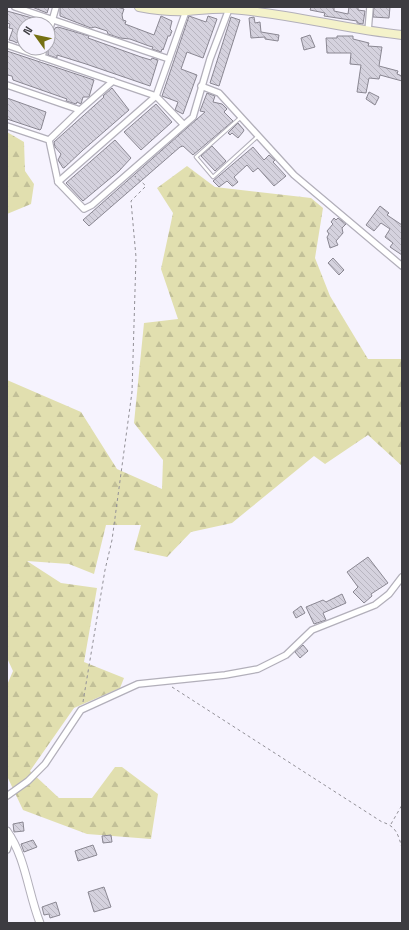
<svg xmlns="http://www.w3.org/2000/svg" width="409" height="930" font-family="'Space Grotesk',sans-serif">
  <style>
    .forest { fill: url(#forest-firs) }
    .building { fill: url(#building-back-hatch); stroke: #8a8792 }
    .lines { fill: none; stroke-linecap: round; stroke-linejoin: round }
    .service-casing { stroke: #b2afba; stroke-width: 4.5 }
    .minor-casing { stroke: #b2afba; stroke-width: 8 }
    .tertiary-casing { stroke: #b2afba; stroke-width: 9 }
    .secondary-casing { stroke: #b2afba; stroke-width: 10 }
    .path { stroke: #929097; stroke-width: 1; stroke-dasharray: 3 3; stroke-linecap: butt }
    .service { stroke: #fff; stroke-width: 2.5 }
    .minor { stroke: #fff; stroke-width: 5.5 }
    .tertiary { stroke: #fff; stroke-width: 7 }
    .secondary { stroke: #f4f2ca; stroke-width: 8 }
  </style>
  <defs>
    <pattern id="forest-firs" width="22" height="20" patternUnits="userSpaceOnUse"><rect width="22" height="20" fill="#e1dfaf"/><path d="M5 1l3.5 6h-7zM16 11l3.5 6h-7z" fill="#c2c098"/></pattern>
    <pattern id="building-back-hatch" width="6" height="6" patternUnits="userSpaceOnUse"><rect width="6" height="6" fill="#d5d2de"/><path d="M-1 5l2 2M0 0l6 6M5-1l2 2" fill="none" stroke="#b8b5c0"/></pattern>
  </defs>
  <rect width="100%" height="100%" fill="#f6f3fe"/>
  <g class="forest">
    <polygon points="7,132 24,142 25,171 34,184 31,204 7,214"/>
    <polygon points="187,166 215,187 311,198 323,208 315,258 330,296 368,359 402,359 402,466 368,435 325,464 314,456 232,523 191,532 167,557 134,550 141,525 106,525 94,574 69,564 27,561 61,583 97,588 84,662 124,678 120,688 74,708 30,771 59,798 92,798 115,767 122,767 158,794 151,839 87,834 23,810 7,776 7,685 13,671 7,658 7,380 81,412 117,469 162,489 163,460 134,423 144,323 178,319 161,269 173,213 157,188"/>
  </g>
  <g class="building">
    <polygon points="32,7 49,7 47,13"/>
    <polygon points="60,7 117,7 124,9 122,15 123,20 126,21 125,24 154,35 161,16 172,21 170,29 172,31 170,36 168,36 163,50 162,49 161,52 152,49 153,47 149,46 130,39 120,38 108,34 107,31 95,27 91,28 60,16"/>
    <polygon points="311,7 334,7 334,11 348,14 349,7 358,7 358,10 365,11 363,24 357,23 357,21 324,16 325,13 310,10"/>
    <polygon points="374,7 390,7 389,18 373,17"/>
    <polygon points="7,11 43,21 44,24 24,24 17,43 13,41 9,40 13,29 9,28 10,24 7,23"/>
    <polygon points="189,16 206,22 208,16 217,19 203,58 187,52 181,69 197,75 183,114 175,110 178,102 162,96"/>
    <polygon points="231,17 240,20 219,86 210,83"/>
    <polygon points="254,17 255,23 260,22 261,32 279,35 278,41 265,39 265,37 251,38 249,18"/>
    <polygon points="58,27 89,36 88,38 141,57 151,60 152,58 158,60 150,86 86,64 57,55 57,58 48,55 48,50 55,28"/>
    <polygon points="310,35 315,47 304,50 301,38"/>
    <polygon points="337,36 353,36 353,39 369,43 368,46 382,47 379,66 398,71 397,74 402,76 402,81 380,75 379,79 369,78 366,93 357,92 361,65 350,64 351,53 327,53 326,38 337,38"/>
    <polygon points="7,51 94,80 89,97 83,97 81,104 77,102 76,104 66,101 67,99 13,80 12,76 7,75"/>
    <polygon points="112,88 129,110 83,150 64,168 63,168 58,160 61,154 55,147 54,142 104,97 103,96"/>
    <polygon points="369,92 379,97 375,105 366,99"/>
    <polygon points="207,93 215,96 213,102 222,104 227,109 224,112 233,121 193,155 183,146 180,147 89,226 83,220 205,112 200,111"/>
    <polygon points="7,98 46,112 41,129 40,130 7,119"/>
    <polygon points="156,104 172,122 141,150 124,132"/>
    <polygon points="238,123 244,130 243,132 238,138 232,133 230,135 228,133"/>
    <polygon points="115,140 131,158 119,171 83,201 66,183"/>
    <polygon points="212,146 226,161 215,171 201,156"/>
    <polygon points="253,147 264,160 269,155 275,160 273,162 286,176 274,186 258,168 253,172 247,165 234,177 238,182 233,186 232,186 227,181 219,187 213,181"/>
    <polygon points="380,206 389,213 387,215 402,225 402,255 390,247 393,243 385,237 390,229 381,223 374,231 366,225"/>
    <polygon points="334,218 336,220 338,218 346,224 342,228 343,233 336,241 338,245 330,248 327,237 329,234 327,231 333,224 331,222"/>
    <polygon points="333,258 344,270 339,275 328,263"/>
    <polygon points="368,557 388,583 371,594 372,596 364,603 353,592 358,587 347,572"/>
    <polygon points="342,594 346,603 323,613 326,620 314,624 306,607 323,600 326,602"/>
    <polygon points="301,606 305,613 296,618 293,612"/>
    <polygon points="303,645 308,651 300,658 295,652"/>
    <polygon points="23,822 24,831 14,832 13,824"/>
    <polygon points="111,835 112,842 103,843 102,836"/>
    <polygon points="33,840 37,847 24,852 21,844"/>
    <polygon points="93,845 97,855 78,861 75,851"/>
    <polygon points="104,887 111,907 94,912 88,892"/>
    <polygon points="56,902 60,915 50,918 49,914 44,915 42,907"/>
  </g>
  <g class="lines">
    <g class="service-casing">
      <polyline id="service" points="240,118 196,157 213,177 258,136"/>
    </g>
    <g class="minor-casing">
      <g id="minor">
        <polyline points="15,7 169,59"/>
        <polyline points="368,31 370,7"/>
        <polyline points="48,35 56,7"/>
        <polyline points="7,45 156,96 183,124"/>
        <polyline points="42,57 44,48"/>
        <polyline points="7,85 80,110 113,81"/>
        <polyline points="201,86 219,93 294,175 402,266"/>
        <polyline points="7,126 49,140 58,182 84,209 92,205 193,117 210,59 229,9"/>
        <polyline points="49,140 80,110"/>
        <polyline points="58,182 156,96 186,11"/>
        <polyline points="7,796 28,781 45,764 81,710 138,684 225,675 258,669 286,655 312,630 375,605 389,594 402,577"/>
        <polyline points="7,850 11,837"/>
      </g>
    </g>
    <g class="tertiary-casing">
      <path id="tertiary" d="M7 831C26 858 28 893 40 923"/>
    </g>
    <g class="secondary-casing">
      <path id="secondary" d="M139 7C155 10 172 12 188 11 202 10 216 8 230 9 288 13 344 29 402 35"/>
    </g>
    <g class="path">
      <path d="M172 687 382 822C396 826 398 834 402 848"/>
      <polyline points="83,702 105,570 112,540 132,392 136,257 131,201 146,186 135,176"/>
      <polyline points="391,824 402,805"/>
    </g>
    <use href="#service" class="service"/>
    <use href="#minor" class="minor"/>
    <use href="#tertiary" class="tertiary"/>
    <use href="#secondary" class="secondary"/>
  </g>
  <rect width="409" height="930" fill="none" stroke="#3d3c41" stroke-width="16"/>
  <g transform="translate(36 36) rotate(303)"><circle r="19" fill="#f6f3fe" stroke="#acaab2"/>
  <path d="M0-3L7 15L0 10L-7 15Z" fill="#757012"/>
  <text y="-6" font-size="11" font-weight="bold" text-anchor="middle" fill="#3d3c41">N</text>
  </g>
</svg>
